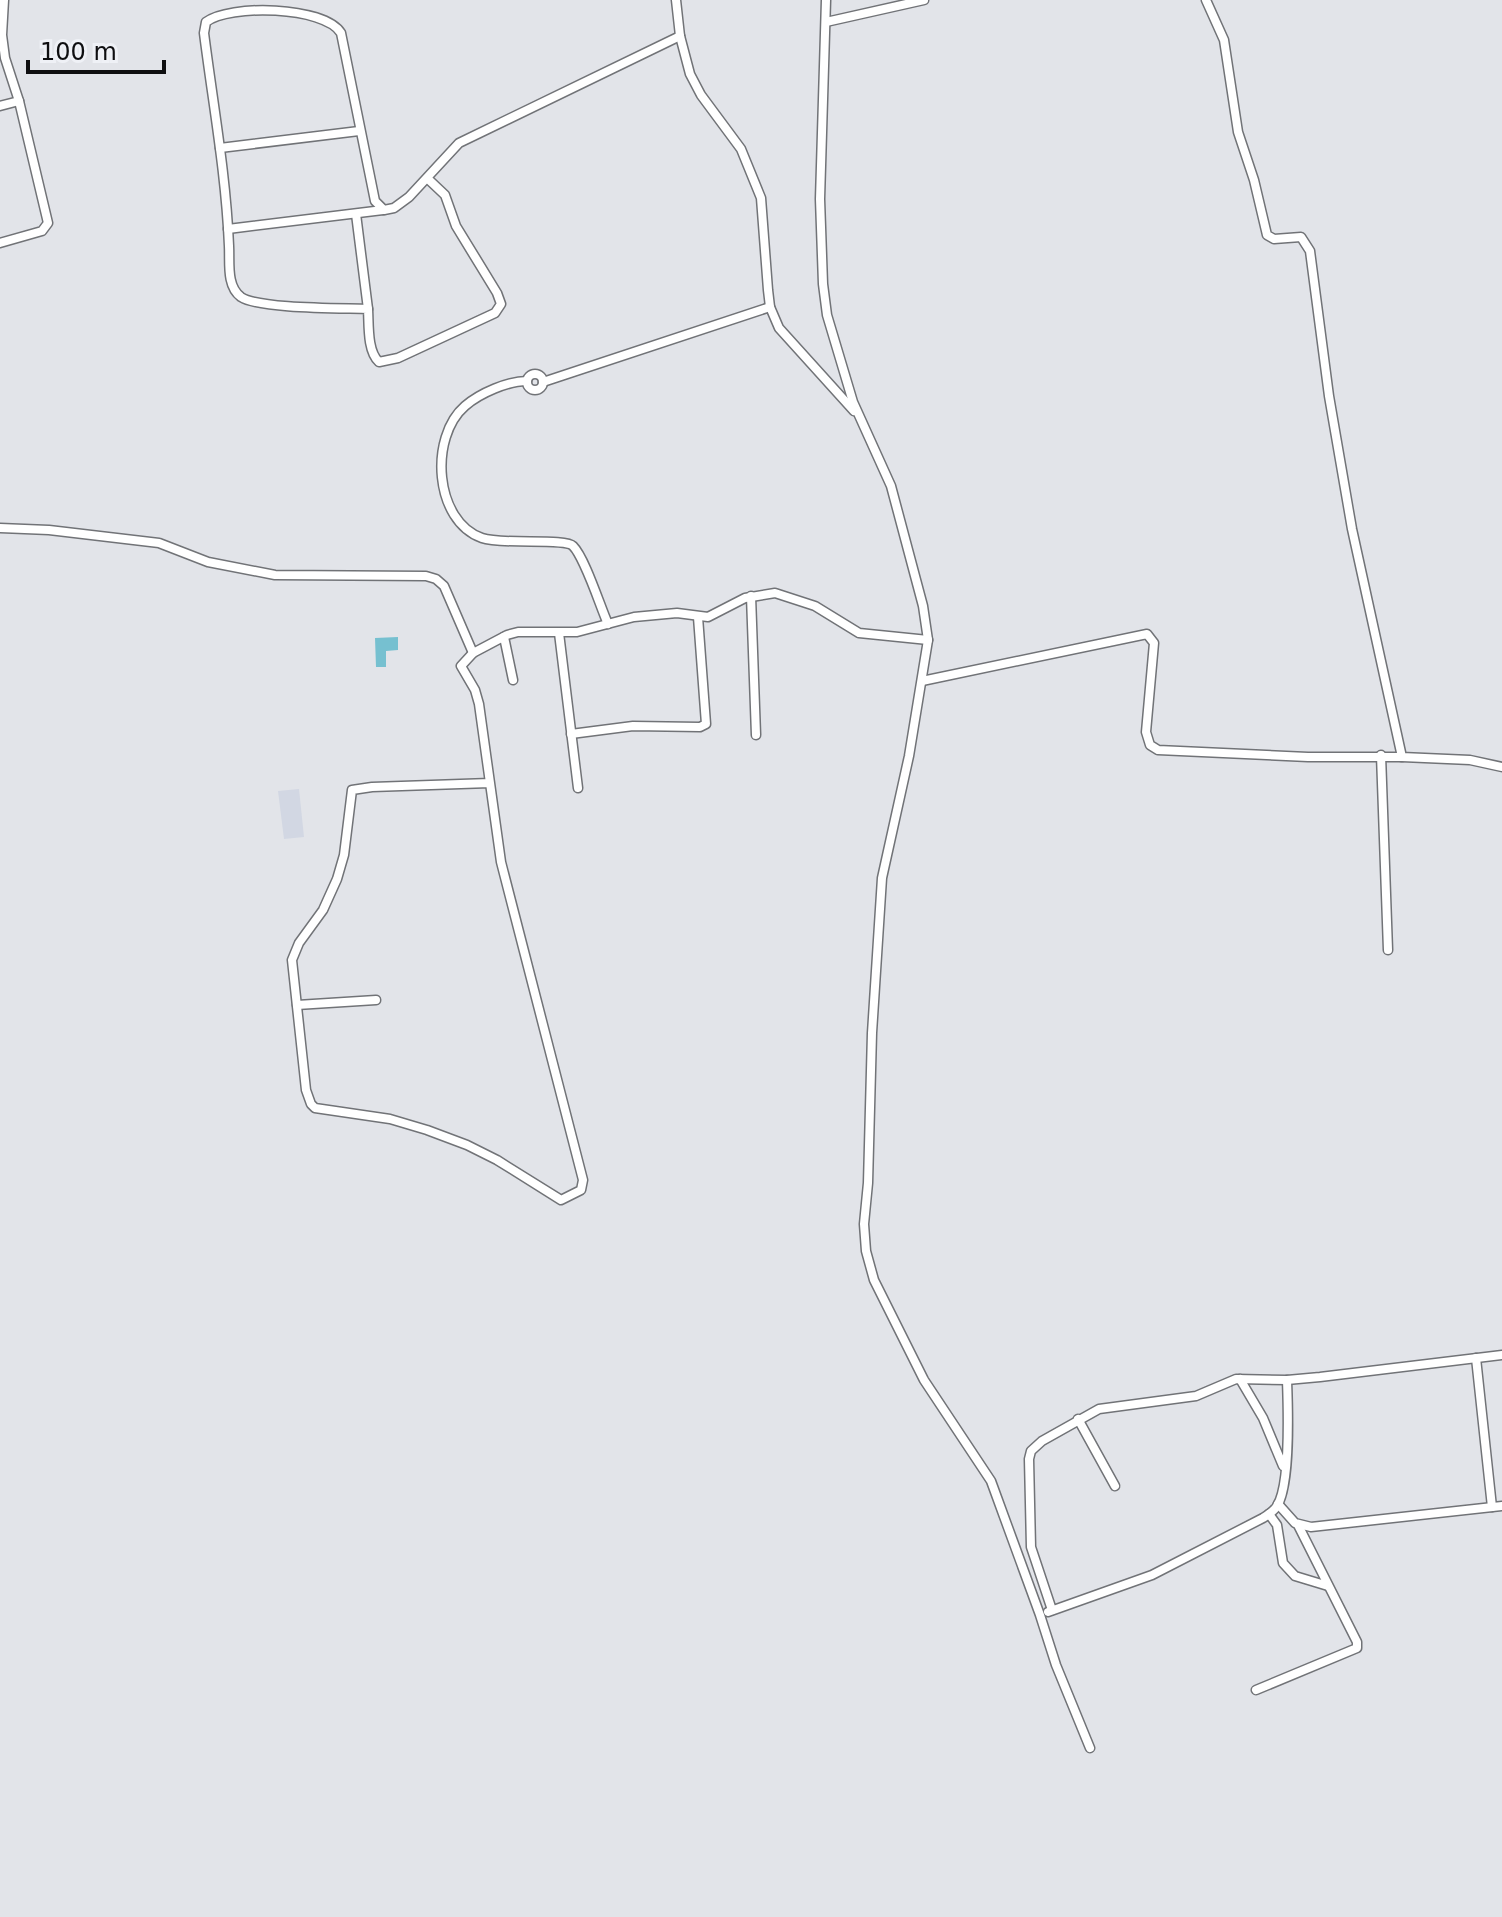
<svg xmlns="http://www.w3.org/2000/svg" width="1502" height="1917" font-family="'DejaVu Sans',sans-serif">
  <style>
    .built { fill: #d2d7e3 }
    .water { fill: #76c0d0 }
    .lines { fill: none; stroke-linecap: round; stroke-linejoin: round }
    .minor-casing { stroke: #717377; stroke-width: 11 }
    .minor { stroke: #fff; stroke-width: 8 }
  </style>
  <rect width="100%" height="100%" fill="#e2e4e9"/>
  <polygon class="built" points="299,789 304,837 284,839 278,791"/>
  <polygon class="water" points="398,637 398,650 386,651 386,667 376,667 375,638"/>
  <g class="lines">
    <g class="minor-casing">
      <g id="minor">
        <polyline points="676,0 680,36 690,74 701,95 741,149 761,198 768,290 770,307 779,328 854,411"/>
        <polyline points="826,0 820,199 823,284 827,315 853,402 891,486 923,606 928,640 909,756 882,878 872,1033 868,1183 864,1224 866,1251 874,1280 924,1380 991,1481 1040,1615 1056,1665 1090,1748"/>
        <polyline points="1206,0 1224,40 1238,132 1254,180 1267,235 1274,239 1301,237 1310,251 1329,396 1352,529 1402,757 1470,760 1502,767"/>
        <polyline points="826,22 924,0"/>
        <polyline points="0,106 19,101"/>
        <polyline points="220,148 359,131"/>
        <path d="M427 178 445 195 456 226 497 293 501 304 495 313 398 358 379 362C367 351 369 325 368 309 343 308 259 309 241 297 226 286 230 262 229 246 226 174 213 104 204 33L206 22C229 4 324 6 341 33L375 201 384 210 394 208 409 197 459 143 680 36"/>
        <polyline points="356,214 368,309"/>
        <polyline points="228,229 383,210"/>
        <polyline points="0,243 42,231 48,223 19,101 5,58 2,35 4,0"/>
        <circle cx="535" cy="382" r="8"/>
        <path d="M527 381C508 381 480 393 465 406 429 437 434 521 482 538 503 545 565 538 573 546 585 558 600 606 608 624"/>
        <polyline points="543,382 770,307"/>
        <polyline points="0,528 49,530 159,543 208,562 275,575 426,576 436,579 444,586 473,653 507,635 518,632 577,632 634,617 677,613 708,617 745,598 775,593 815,606 859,633 928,640"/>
        <polyline points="751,596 756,735"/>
        <polyline points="559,633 578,788"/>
        <polyline points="504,637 513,680"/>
        <polyline points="473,653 461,666 475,690 479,704 501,862 583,1180 581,1190 561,1200 497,1160 467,1145 427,1130 390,1119 315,1108 311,1104 306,1090 292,960 299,943 323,910 337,879 344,855 352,790 372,787 490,783"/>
        <polyline points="922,681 1147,634 1154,643 1146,732 1150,745 1158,750 1308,757 1402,757"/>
        <polyline points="571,734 633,726 700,727 706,724 698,617"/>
        <polyline points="1381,755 1388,950"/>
        <polyline points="297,1005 376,1000"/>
        <polyline points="1476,1358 1492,1507"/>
        <polyline points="1240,1379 1263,1418 1283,1466"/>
        <polyline points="1078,1419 1115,1486"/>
        <polyline points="1278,1504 1295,1523 1311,1527 1502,1506"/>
        <polyline points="1269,1514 1277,1525 1283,1563 1295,1576 1328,1586"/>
        <polyline points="1052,1610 1031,1547 1029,1459 1031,1451 1042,1441 1099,1409 1196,1396 1236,1379 1287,1380 1320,1377 1502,1355"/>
        <path d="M1048 1612 1152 1575 1263 1518C1268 1515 1274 1511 1277 1506 1291 1484 1288 1407 1287 1380"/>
        <polyline points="1256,1690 1357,1648 1357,1642 1298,1525"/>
      </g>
    </g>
    <use href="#minor" class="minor"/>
  </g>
  <path d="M28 60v12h136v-12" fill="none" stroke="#0f0f11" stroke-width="4"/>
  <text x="40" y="60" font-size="24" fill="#0f0f11" stroke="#eff1f6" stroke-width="6" paint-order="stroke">100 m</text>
</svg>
